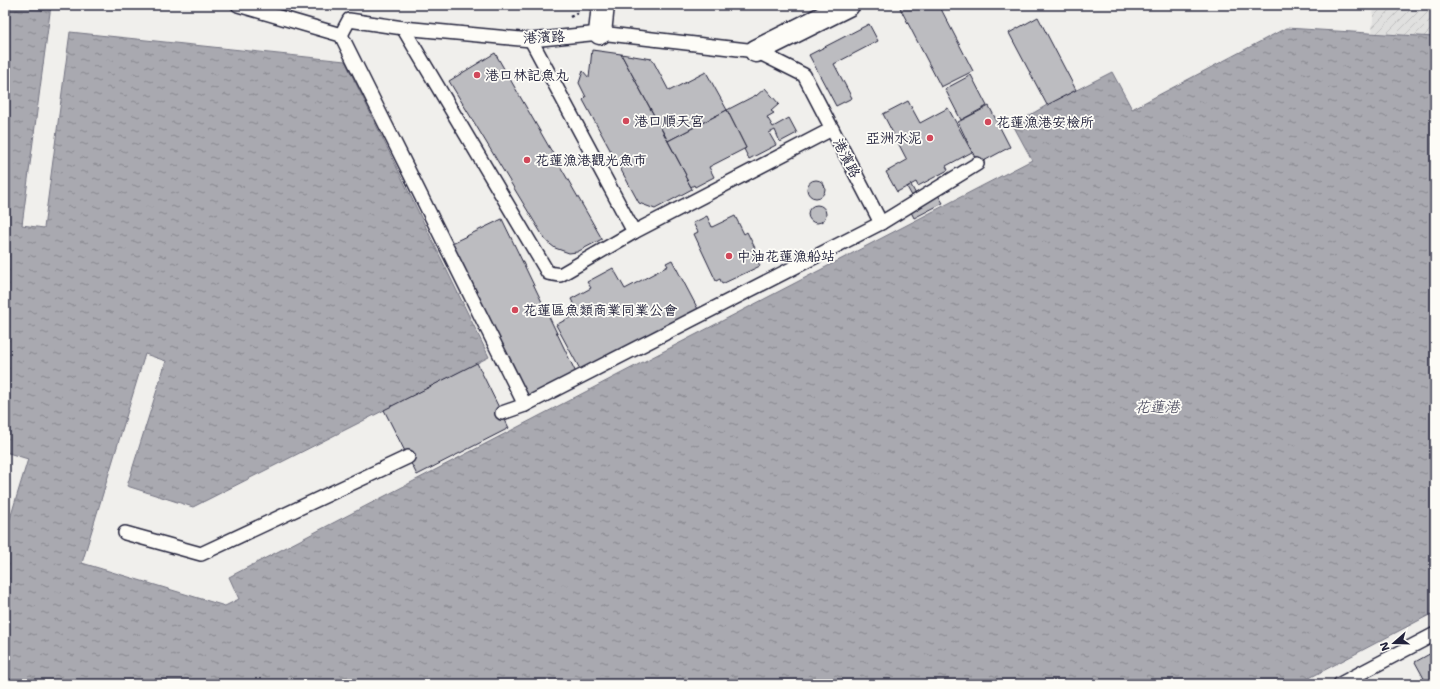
<svg xmlns="http://www.w3.org/2000/svg" width="1440" height="689" font-family="'Shantell Sans','LXGW WenKai TC',sans-serif">
  <style>
    .industrial { fill: url(#industrial-furrows) }
    .water { fill: url(#water-ripples); stroke: #737381 }
    .building { fill: #bcbcc0; stroke: #22223b }
    .lines { fill: none; stroke-linecap: round; stroke-linejoin: round }
    .service-casing { stroke: #22223b; stroke-width: 16 }
    .minor-casing { stroke: #22223b; stroke-width: 25 }
    .path { stroke: #22223b; stroke-width: 2.5; stroke-dasharray: 3 3; stroke-linecap: butt }
    .service { stroke: #fdfcf7; stroke-width: 13 }
    .minor { stroke: #fdfcf7; stroke-width: 22 }
    .poi-dot { fill: #d1495b; stroke: #fdfcf7; stroke-width: 1.5 }
    .labels { text-anchor: middle; stroke-width: 3.5; stroke-linejoin: round; paint-order: stroke }
    .street-label { font-size: 14px; fill: #22223b; stroke: #fdfcf7 }
    .poi-label { font-size: 14px; fill: #22223b; stroke: #fdfcf7; text-anchor: start }
    .water-label { font-size: 15px; font-style: italic; fill: #58586a; stroke: #fdfcf7 }
  </style>
  <defs>
    <pattern id="industrial-furrows" width="10" height="10" patternUnits="userSpaceOnUse"><rect width="10" height="10" fill="#e0e0df"/><path d="M-1 1l2-2M0 10L10 0M9 11l2-2" fill="none" stroke="#c0c0c0"/></pattern>
    <pattern id="water-ripples" width="26" height="14" patternUnits="userSpaceOnUse"><rect width="26" height="14" fill="#a9a9b0"/><path d="M2 4q2-2 4 0t4 0M15 11q2-2 4 0t4 0" fill="none" stroke="#898990"/></pattern>
  </defs>
  <rect width="100%" height="100%" fill="#f0efec"/>
  <filter id="ink" filterUnits="userSpaceOnUse"><feTurbulence type="fractalNoise" baseFrequency=".025" numOctaves="2"/><feDisplacementMap in="SourceGraphic" scale="8" xChannelSelector="R" yChannelSelector="G"/><feConvolveMatrix kernelMatrix="1 2 1 2 8 2 1 2 1" color-interpolation-filters="sRGB"/></filter>
  <g filter="url(#ink)">
    <polygon class="industrial" points="1374,5 1435,5 1435,37 1372,33"/>
    <polygon class="water" points="5,5 51,5 22,225 44,228 70,32 345,61 489,357 193,507 127,486 166,361 145,354 82,563 225,606 239,599 229,577 1032,160 1013,125 1047,105 1112,72 1132,109 1286,28 1435,37 1435,612 1298,684 5,684 5,524 8,525 28,459 5,452"/>
    <g class="building">
      <polygon points="907,5 939,5 973,71 941,87 900,8"/>
      <polygon points="1038,17 1076,90 1047,105 1009,33"/>
      <polygon points="869,24 878,41 834,64 852,98 836,106 809,55"/>
      <polygon points="592,50 621,54 686,175 685,176 692,189 655,209 639,203 583,100 586,97 579,83 583,71 589,78"/>
      <polygon points="495,53 602,239 577,252 569,253 555,248 546,241 449,81"/>
      <polygon points="621,54 652,59 669,91 706,72 727,110 668,141"/>
      <polygon points="971,75 987,106 961,120 945,89"/>
      <polygon points="765,88 779,104 771,111 774,113 767,117 773,127 789,118 797,133 780,142 775,130 769,133 776,145 749,159 744,149 746,148 727,110 756,95 756,96"/>
      <polygon points="908,101 920,123 948,108 972,152 946,166 948,170 918,186 916,182 897,192 886,172 907,160 883,114"/>
      <polygon points="989,106 1010,147 978,164 958,122"/>
      <polygon points="727,110 746,148 709,167 714,177 695,187 694,185 691,187 685,176 686,175 668,141"/>
      <circle cx="816" cy="189" r="9"/>
      <polygon points="911,185 920,202 916,203 907,187"/>
      <polygon points="938,195 943,203 914,218 909,208"/>
      <circle cx="817" cy="214" r="9"/>
      <polygon points="707,216 712,227 735,216 744,234 747,232 755,248 752,250 760,266 722,284 720,279 716,281 694,234 698,232 693,223"/>
      <polygon points="502,219 578,377 528,400 452,243"/>
      <polygon points="672,260 699,311 581,371 556,325 578,313 571,299 591,288 587,282 613,268 625,289 668,266 666,263"/>
      <polygon points="477,363 509,428 417,475 384,410"/>
      <polygon points="1435,651 1435,684 1427,684 1415,662"/>
    </g>
    <g class="lines">
      <g class="service-casing">
        <g id="service">
          <polyline points="238,5 341,35 525,405"/>
          <polyline points="403,28 548,273 560,275 634,232 832,129"/>
          <polyline points="341,35 349,20 403,28 531,40 600,33 756,51 804,75 881,223"/>
          <polyline points="531,40 634,232"/>
          <polyline points="502,413 525,405 881,223 977,164"/>
          <polyline points="125,533 201,554 408,457"/>
          <polyline points="1340,684 1435,634"/>
        </g>
      </g>
      <g class="minor-casing">
        <g id="minor">
          <polyline points="600,33 603,5"/>
          <polyline points="756,51 848,5"/>
        </g>
      </g>
      <polyline class="path" points="570,17 579,12"/>
      <use href="#service" class="service"/>
      <use href="#minor" class="minor"/>
    </g>
  </g>
  <g class="poi-dot">
    <circle cx="477" cy="75" r="4"/>
    <circle cx="626" cy="121" r="4"/>
    <circle cx="988" cy="122" r="4"/>
    <circle cx="930" cy="138" r="4"/>
    <circle cx="527" cy="160" r="4"/>
    <circle cx="729" cy="256" r="4"/>
    <circle cx="515" cy="310" r="4"/>
  </g>
  <g class="labels">
    <g class="street-label">
      <text transform="translate(544 37) rotate(-3)" y="5">港濱路</text>
      <text transform="translate(847 158) rotate(63)" y="5">港濱路</text>
    </g>
    <g class="poi-label">
      <text x="485" y="80">港口林記魚丸</text>
      <text x="634" y="126">港口順天宮</text>
      <text x="996" y="127">花蓮漁港安檢所</text>
      <text x="922" y="143" text-anchor="end">亞洲水泥</text>
      <text x="535" y="165">花蓮漁港觀光魚市</text>
      <text x="737" y="261">中油花蓮漁船站</text>
      <text x="523" y="315">花蓮區魚類商業同業公會</text>
    </g>
    <g class="water-label">
      <text x="1157" y="412">花蓮港</text>
    </g>
  </g>
  <rect width="1440" height="689" fill="none" stroke="#fdfcf7" stroke-width="20"/>
  <rect x="10" y="10" width="1420" height="669" fill="none" stroke="#22223b" stroke-width="1.5" filter="url(#ink)"/>
  <g transform="translate(1394 643) rotate(250)" stroke="#fdfcf7" stroke-width="3" paint-order="stroke">
  <path d="M0-3L7 15L0 10L-7 15Z" fill="#22223b"/>
  <text y="-6" font-size="11" font-weight="bold" text-anchor="middle" fill="#22223b">N</text>
  </g>
</svg>
